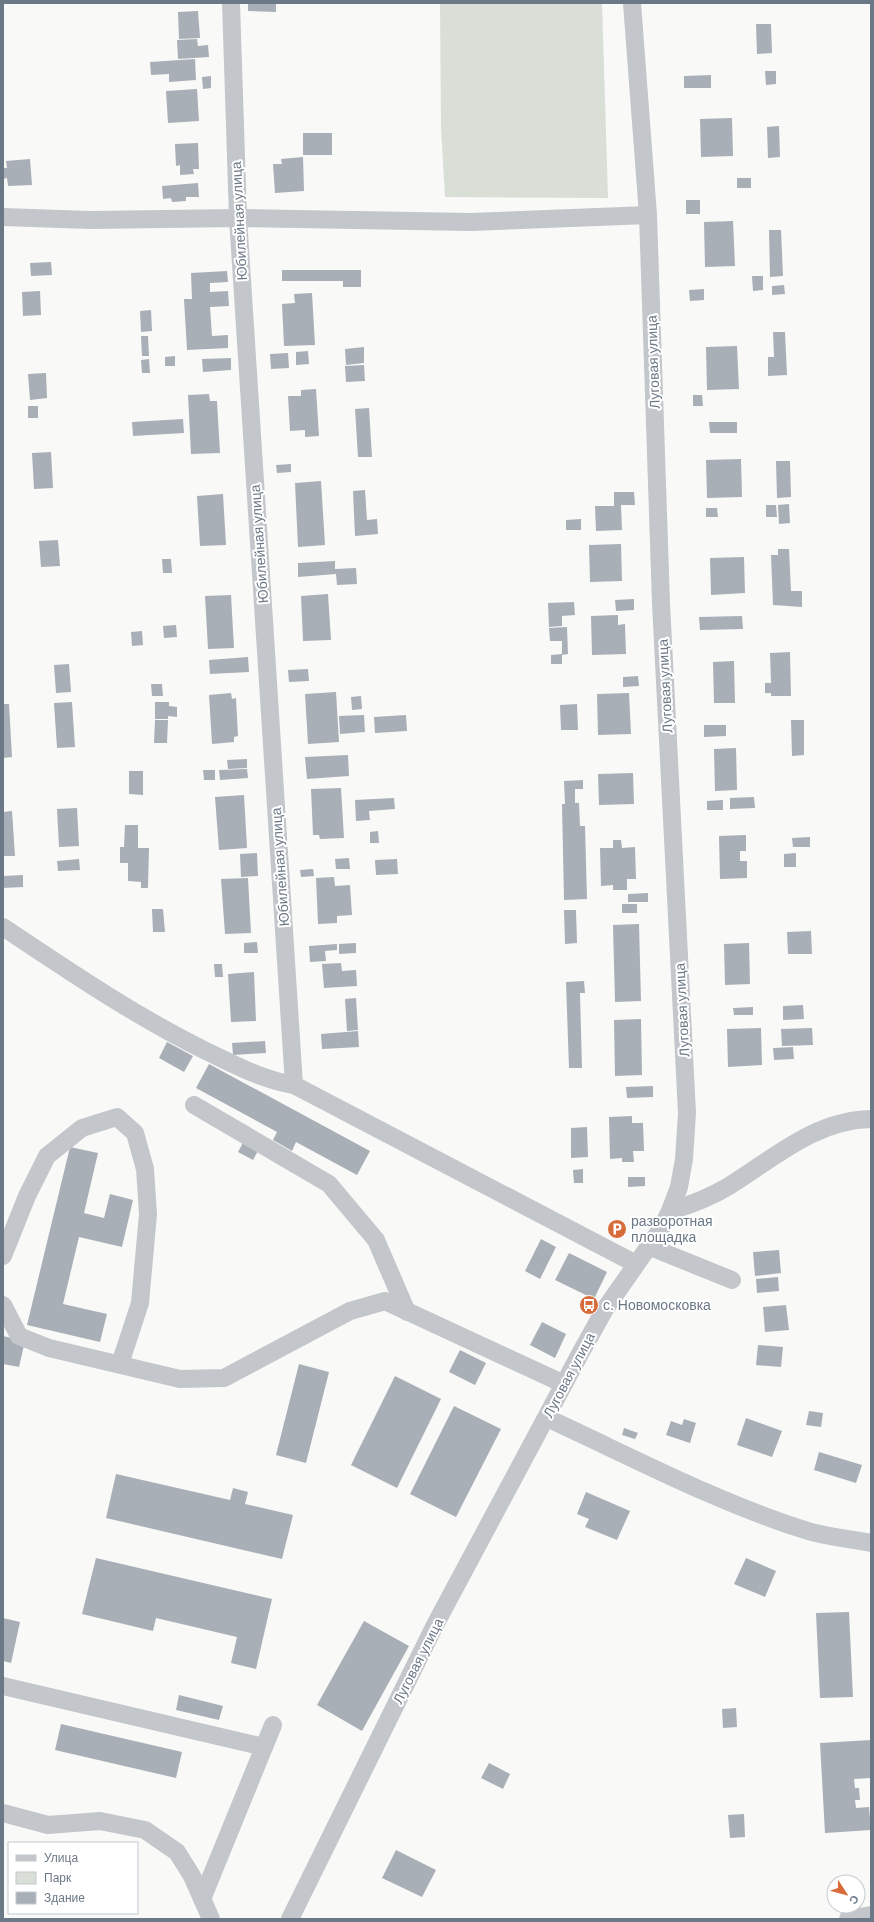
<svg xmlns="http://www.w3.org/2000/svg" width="874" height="1922" font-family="Arial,sans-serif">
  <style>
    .green { fill: #d9ded7 }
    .building { fill: #a9afb6 }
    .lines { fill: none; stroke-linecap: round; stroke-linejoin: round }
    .minor { stroke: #c3c6ca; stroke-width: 18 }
    .labels { text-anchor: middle; stroke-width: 4; stroke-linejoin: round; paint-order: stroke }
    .street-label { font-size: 14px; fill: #6b7886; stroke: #fff }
    .poi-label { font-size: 14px; fill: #6b7886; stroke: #fff; text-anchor: start }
  </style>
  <rect width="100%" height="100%" fill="#f9f9f8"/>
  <polygon class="green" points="440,3 602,3 608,198 445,197 441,128"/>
  <g class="building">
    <polygon points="248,3 276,3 276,12 248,11"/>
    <polygon points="198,11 200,38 179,39 178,12"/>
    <polygon points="756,24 771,24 772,53 757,54"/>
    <polygon points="197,39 198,46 208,45 209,57 178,59 177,40"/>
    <polygon points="195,59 196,80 169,82 169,74 151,75 150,62"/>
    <polygon points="765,71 776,71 776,84 766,85"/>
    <polygon points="711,75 711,88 684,88 684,76"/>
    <polygon points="211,76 211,88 203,89 202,77"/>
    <polygon points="197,89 199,121 168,123 166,91"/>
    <polygon points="732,118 733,156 701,157 700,119"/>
    <polygon points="779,126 780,157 768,158 767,127"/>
    <rect x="303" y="133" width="29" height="22"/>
    <polygon points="198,143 199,169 193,169 194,174 180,175 180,165 176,166 175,144"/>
    <polygon points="303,157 304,191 275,193 273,164 282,164 281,159"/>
    <polygon points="30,159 32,185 8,186 7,178 3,179 3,168 7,168 6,161"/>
    <rect x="737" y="178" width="14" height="10"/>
    <polygon points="198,183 199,197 186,197 186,201 172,202 171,198 163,199 162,186"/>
    <rect x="686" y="200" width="14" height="14"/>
    <polygon points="733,221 735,266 705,267 704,222"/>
    <polygon points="769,230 781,230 783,276 770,277"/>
    <polygon points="51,262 52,275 31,276 30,263"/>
    <polygon points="282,270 361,270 361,287 343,287 343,281 282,281"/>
    <polygon points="227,271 228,282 210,283 210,292 228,291 229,306 210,307 212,336 228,335 228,348 187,350 184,299 192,299 191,273"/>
    <polygon points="752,276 763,276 763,290 753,291"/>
    <polygon points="784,285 785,294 772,295 772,286"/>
    <polygon points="704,289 704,300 690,301 689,290"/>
    <polygon points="40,291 41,315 23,316 22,292"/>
    <polygon points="312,293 315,345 284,346 282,304 295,303 294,294"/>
    <polygon points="151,310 152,331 141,332 140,311"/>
    <polygon points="773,332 785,332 787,375 768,376 768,357 774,357"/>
    <polygon points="141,336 148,336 149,356 142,356"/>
    <polygon points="737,346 739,389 707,390 706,347"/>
    <polygon points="364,347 364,363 346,365 345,349"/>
    <polygon points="308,351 309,364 296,365 296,352"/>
    <polygon points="288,353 289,368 271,369 270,354"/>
    <polygon points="175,356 175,366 165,366 165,357"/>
    <polygon points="231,358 231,370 203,372 202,359"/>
    <polygon points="149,359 150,373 142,373 141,360"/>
    <polygon points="364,365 365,381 346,382 345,366"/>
    <polygon points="46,373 47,398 30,400 28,374"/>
    <polygon points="316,389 319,436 305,437 305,430 290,431 288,396 301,396 301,390"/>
    <polygon points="209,394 210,401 217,401 220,453 191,454 188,395"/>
    <polygon points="693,395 702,395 703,406 693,406"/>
    <rect x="28" y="406" width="10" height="12"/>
    <polygon points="369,408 372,457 358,457 355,409"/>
    <polygon points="183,419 184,433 133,436 132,422"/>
    <polygon points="709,422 737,422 737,433 710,433"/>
    <polygon points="51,452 53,488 34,489 32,453"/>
    <polygon points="741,459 742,497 707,498 706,460"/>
    <polygon points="776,461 790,461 791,497 777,498"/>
    <polygon points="291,464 291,472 277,473 276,465"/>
    <polygon points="321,481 325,545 298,547 295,483"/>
    <polygon points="365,490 367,520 377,519 378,534 355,536 353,491"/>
    <polygon points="614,492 634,492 635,505 621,505 622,530 596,531 595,506 614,506"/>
    <polygon points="223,494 226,545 200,546 197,496"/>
    <polygon points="789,504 790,523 779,524 778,505"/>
    <polygon points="766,505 776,505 777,517 766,517"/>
    <polygon points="706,508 717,508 718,517 706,517"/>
    <polygon points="581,519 581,530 566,530 566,520"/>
    <polygon points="58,540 60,566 41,567 39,541"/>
    <polygon points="621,544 622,581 590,582 589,545"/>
    <polygon points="778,549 789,549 791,591 802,591 802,607 773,605 771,555 778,555"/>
    <polygon points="744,557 745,593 711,595 710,558"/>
    <polygon points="162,559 171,559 172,573 163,573"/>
    <polygon points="335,561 335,569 356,568 357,584 337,585 336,574 298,577 298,563"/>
    <polygon points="328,594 331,640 303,641 301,596"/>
    <polygon points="231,595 234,648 208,649 205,596"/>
    <polygon points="634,599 634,610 616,611 615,600"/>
    <polygon points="574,602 575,615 562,616 562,626 549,627 548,603"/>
    <polygon points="618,615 618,625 625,624 626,654 592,655 591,616"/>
    <polygon points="742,616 743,629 700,630 699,617"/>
    <polygon points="176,625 177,637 164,638 163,626"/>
    <polygon points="567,627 568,654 562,655 562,641 550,641 549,628"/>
    <polygon points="142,631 143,645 132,646 131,632"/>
    <polygon points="790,652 791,696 771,696 771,693 765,693 765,683 771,683 770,653"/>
    <polygon points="562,654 562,664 551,664 551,655"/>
    <polygon points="248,657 249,672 210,674 209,660"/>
    <polygon points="734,661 735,703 714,703 713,662"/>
    <polygon points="69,664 71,692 56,693 54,665"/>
    <polygon points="308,669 309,681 289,682 288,670"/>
    <polygon points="638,676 639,686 623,687 623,677"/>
    <polygon points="151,684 162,684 163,696 152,696"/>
    <polygon points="336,692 339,742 308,744 305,694"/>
    <polygon points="231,693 232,699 236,698 238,736 234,737 234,742 212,744 209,695"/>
    <polygon points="629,693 631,734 598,735 597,694"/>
    <polygon points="361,696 362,709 352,710 351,697"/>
    <polygon points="72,702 75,747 57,748 54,703"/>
    <polygon points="155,702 169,702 169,706 177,707 177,717 168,716 168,719 155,719"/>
    <polygon points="3,704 9,704 12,757 3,758"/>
    <polygon points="577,704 578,730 561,730 560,705"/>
    <polygon points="364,715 365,732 340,734 339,716"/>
    <polygon points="406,715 407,731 375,733 374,717"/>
    <polygon points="155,720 168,720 167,743 154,743"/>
    <polygon points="791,720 804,720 804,755 792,756"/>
    <polygon points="704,725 726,725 726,736 704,737"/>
    <polygon points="736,748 737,790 715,791 714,749"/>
    <polygon points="348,755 349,776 307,779 305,757"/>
    <polygon points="247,759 247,768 228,769 227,760"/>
    <polygon points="247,769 248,778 220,780 219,770"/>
    <polygon points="203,770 215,770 215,780 204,780"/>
    <polygon points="129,771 143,771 143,795 129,794"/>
    <polygon points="633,773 634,804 599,805 598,774"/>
    <polygon points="583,780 583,789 575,789 575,803 579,803 580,826 585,826 587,899 564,900 562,804 565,804 564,781"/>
    <polygon points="341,788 344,838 320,839 319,835 313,835 311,789"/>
    <polygon points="244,795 247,848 219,850 215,797"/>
    <polygon points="754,797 755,808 730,809 730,798"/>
    <polygon points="394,798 395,809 369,811 370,820 356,821 355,800"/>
    <polygon points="723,800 723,810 707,810 707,801"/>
    <polygon points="77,808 79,846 59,847 57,809"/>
    <polygon points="12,811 15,856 3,856 3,812"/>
    <polygon points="125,825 138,825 138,848 149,848 148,888 141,888 141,882 128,881 128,863 120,863 120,847 124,847"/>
    <polygon points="378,831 379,843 370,843 370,832"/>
    <polygon points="746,835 746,851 740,851 740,861 747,861 747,878 720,879 719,836"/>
    <polygon points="810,837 810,847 793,847 792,838"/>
    <polygon points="613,840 621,840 622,848 635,847 636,879 627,879 627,890 613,890 613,885 601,886 600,848 613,848"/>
    <polygon points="257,853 258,876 241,877 240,854"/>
    <polygon points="796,853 796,867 784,867 784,854"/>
    <polygon points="349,858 350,869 336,869 335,859"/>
    <polygon points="79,859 80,870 58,871 57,861"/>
    <polygon points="397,859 398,874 376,875 375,860"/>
    <polygon points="313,869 314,876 301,877 300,870"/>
    <polygon points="23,875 23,887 3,888 3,876"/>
    <polygon points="334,877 335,886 350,885 352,915 337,916 337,923 318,924 316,878"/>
    <polygon points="248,878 251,933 225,934 221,879"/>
    <polygon points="648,893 648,902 628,902 628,894"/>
    <rect x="622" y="904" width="15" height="9"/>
    <polygon points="152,909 163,909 165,932 153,932"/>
    <polygon points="564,910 576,910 577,943 565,944"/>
    <polygon points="639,924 641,1001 615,1002 613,925"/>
    <polygon points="811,931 812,954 788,954 787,932"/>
    <polygon points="257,942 258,953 244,953 244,943"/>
    <polygon points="356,943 356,953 339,954 339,944"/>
    <polygon points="749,943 750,984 725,985 724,944"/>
    <polygon points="337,944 337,950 325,951 326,961 310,962 309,946"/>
    <polygon points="341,963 342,971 356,970 357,986 324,988 322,964"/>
    <polygon points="214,964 222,964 223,977 215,977"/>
    <polygon points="254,972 256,1021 231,1022 228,974"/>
    <polygon points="584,981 585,993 580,993 582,1068 569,1068 566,982"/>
    <polygon points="356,998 358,1030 347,1031 345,999"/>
    <polygon points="803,1005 804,1019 783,1020 783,1006"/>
    <polygon points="753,1007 753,1015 734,1015 733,1008"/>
    <polygon points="641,1019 642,1075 615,1076 614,1020"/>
    <polygon points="761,1028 762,1065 728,1067 727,1029"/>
    <polygon points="812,1028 813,1045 782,1046 781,1029"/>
    <polygon points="358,1031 359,1047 322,1049 321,1034"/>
    <polygon points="265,1041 266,1053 233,1055 232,1043"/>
    <polygon points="167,1042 193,1056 184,1072 159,1058"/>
    <polygon points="793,1047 794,1059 774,1060 773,1048"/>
    <polygon points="209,1064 370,1151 357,1175 296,1142 292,1151 273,1140 277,1132 196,1088"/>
    <polygon points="653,1086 653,1097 627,1098 626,1087"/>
    <polygon points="632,1116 632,1123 643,1123 644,1151 633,1151 634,1162 622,1162 622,1158 610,1159 609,1117"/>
    <polygon points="587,1127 588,1157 571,1158 571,1128"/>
    <polygon points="246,1137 261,1145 253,1160 238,1152"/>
    <polygon points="70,1147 98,1153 84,1213 104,1218 110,1194 133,1200 122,1247 79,1237 63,1304 107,1314 100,1342 27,1325"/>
    <polygon points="583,1169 583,1183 574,1183 573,1170"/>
    <polygon points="628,1177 645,1177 645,1186 628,1187"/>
    <polygon points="541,1239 556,1247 540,1279 525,1271"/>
    <polygon points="779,1250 781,1273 755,1276 753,1252"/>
    <polygon points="569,1253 607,1272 594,1299 555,1280"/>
    <polygon points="778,1277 779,1291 757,1293 756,1279"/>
    <polygon points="786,1305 789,1330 765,1332 763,1307"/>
    <polygon points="542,1322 566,1334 555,1358 530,1345"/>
    <polygon points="3,1336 25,1341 19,1367 3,1364"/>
    <polygon points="758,1345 783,1347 781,1367 756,1365"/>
    <polygon points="460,1350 486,1363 475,1385 449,1372"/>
    <polygon points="299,1364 329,1372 306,1463 276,1455"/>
    <polygon points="395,1376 441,1399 397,1488 351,1465"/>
    <polygon points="454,1406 501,1429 456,1517 410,1494"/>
    <polygon points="809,1411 823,1413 821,1427 806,1425"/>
    <polygon points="746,1418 782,1431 772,1457 737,1445"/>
    <polygon points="684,1419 696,1423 690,1443 666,1435 671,1421 682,1425"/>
    <polygon points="624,1428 638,1433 635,1439 622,1435"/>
    <polygon points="819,1452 862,1465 856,1483 814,1470"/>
    <polygon points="116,1474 230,1500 233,1488 248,1492 245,1504 293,1515 282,1559 106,1518"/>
    <polygon points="586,1492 630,1511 617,1540 585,1527 589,1519 577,1514"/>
    <polygon points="96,1558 272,1599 256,1669 231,1663 237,1637 156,1618 153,1631 82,1614"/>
    <polygon points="746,1558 776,1571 765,1597 734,1584"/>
    <polygon points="849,1612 853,1697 820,1698 816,1613"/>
    <polygon points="3,1618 20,1622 11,1663 3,1661"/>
    <polygon points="364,1621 409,1646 362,1731 317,1705"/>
    <polygon points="179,1695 223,1706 219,1720 176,1710"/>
    <polygon points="736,1708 737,1727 723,1728 722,1709"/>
    <polygon points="61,1724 182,1752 176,1778 55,1750"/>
    <polygon points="871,1740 871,1778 854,1779 855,1788 859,1788 860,1800 855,1800 856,1808 869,1807 871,1830 825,1833 820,1743"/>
    <polygon points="489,1763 510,1774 503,1789 481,1778"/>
    <polygon points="744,1814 745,1837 730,1838 728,1815"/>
    <polygon points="396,1850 436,1870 422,1897 382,1878"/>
  </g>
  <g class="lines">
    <g class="minor">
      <polyline points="231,3 238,218 294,1085"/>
      <polyline points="3,217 90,220 238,218 471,222 648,215"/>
      <path d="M3 927C69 971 135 1016 206 1051 235 1065 263 1080 294 1085L636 1264"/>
      <polyline points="194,1105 329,1184 376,1240 407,1312"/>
      <path d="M670 1211C690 1205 711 1197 729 1186 774 1158 815 1120 871 1119"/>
      <polyline points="648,1246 732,1280"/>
      <polyline points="3,1256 27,1196 47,1156 82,1128 117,1117 135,1133 145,1169 148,1214 140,1303 120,1364"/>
      <polyline points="3,1305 19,1336 49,1348 180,1379 224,1378 350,1311 385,1301 564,1384"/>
      <path d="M547 1418C632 1457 718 1503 808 1531 828 1537 850 1539 871 1543"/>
      <polyline points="3,1686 264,1747"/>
      <polyline points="3,1813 48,1825 100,1821 145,1830 177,1852 192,1876 211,1919"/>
      <polyline points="202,1899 273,1725"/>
      <polyline points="290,1919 435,1625 581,1352 605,1309 661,1229 670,1211 679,1187 684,1159 687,1113 661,603 648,215 632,3"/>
      <polyline points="848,1919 871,1915"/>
    </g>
  </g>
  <defs>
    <g id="parking-disc" transform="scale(1)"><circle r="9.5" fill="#d76c3a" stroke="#fff"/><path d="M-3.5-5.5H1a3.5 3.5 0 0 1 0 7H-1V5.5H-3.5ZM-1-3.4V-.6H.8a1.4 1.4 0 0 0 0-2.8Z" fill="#fff"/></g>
    <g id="bus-disc" transform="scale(1)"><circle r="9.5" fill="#d76c3a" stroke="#fff"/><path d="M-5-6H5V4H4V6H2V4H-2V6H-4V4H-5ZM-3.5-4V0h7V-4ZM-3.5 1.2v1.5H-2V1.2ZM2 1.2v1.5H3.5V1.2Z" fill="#fff"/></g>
  </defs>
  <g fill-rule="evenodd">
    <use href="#parking-disc" x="617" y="1229"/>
    <use href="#bus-disc" x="589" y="1305"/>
  </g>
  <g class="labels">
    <g class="street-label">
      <text transform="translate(239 221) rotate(-93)" y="5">Юбилейная улица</text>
      <text transform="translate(653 362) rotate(-92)" y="5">Луговая улица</text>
      <text transform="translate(259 544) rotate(-94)" y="5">Юбилейная улица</text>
      <text transform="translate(665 686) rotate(-93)" y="5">Луговая улица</text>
      <text transform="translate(280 867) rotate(-94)" y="5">Юбилейная улица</text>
      <text transform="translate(682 1010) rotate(-93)" y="5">Луговая улица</text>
      <text transform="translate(569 1375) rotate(-62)" y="5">Луговая улица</text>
      <text transform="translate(418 1661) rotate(-63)" y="5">Луговая улица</text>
    </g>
    <g class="poi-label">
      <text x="631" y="1226">разворотная<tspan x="631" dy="16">площадка</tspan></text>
      <text x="603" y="1310">с. Новомосковка</text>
    </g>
  </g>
  <rect width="874" height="1922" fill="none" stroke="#6b7886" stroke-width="8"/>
  <rect x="8" y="1842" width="130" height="72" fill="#ffffff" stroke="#c4c9cf"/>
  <rect x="16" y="1855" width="20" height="6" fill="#c3c6ca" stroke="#c4c9cf"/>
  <text x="44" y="1862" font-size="12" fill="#6b7886">Улица</text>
  <rect x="16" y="1872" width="20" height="12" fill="#d9ded7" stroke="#c4c9cf"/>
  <text x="44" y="1882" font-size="12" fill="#6b7886">Парк</text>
  <rect x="16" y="1892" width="20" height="12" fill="#a9afb6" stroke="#c4c9cf"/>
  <text x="44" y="1902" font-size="12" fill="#6b7886">Здание</text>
  <g transform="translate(846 1894) rotate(126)"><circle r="19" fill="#ffffff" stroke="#c4c9cf"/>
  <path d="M0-3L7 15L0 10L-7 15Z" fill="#d76c3a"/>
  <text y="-6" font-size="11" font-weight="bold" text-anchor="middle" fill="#6b7886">С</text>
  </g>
</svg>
